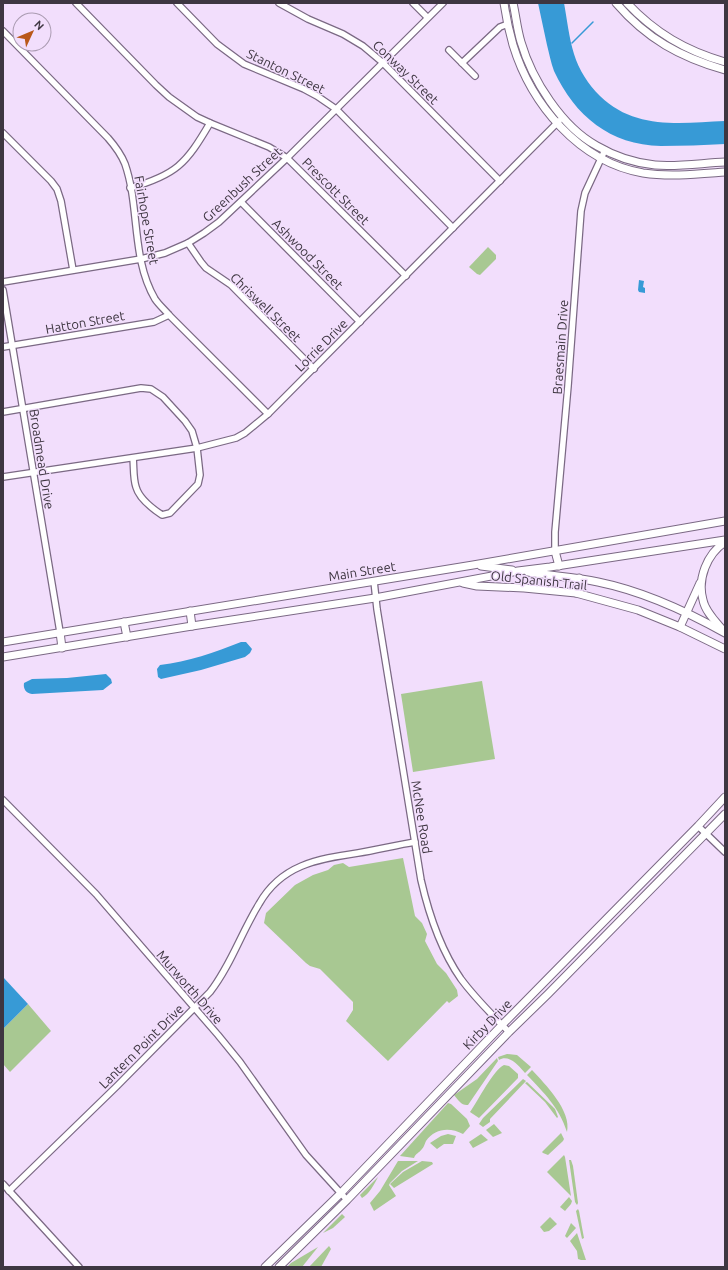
<svg xmlns="http://www.w3.org/2000/svg" width="728" height="1270" font-family="Ubuntu,sans-serif">
  <style>
    .green { fill: #a8c892 }
    .water { fill: #379ad6 }
    .lines { fill: none; stroke-linecap: round; stroke-linejoin: round }
    .stream { stroke: #379ad6; stroke-width: 1.5 }
    .minor-casing { stroke: #7b6984; stroke-width: 8 }
    .major-casing { stroke: #7b6984; stroke-width: 9 }
    .minor { stroke: #fff; stroke-width: 5.5 }
    .major { stroke: #fff; stroke-width: 7 }
    .labels { text-anchor: middle; stroke-width: 3; stroke-linejoin: round; paint-order: stroke }
    .street-label { font-size: 13px; fill: #3e3641; stroke: #f2defc }
  </style>
  <rect width="100%" height="100%" fill="#f2defc"/>
  <g class="green">
    <polygon points="488,247 496,255 496,259 480,275 477,274 469,267"/>
    <polygon points="482,681 495,759 413,772 401,694"/>
    <polygon points="403,858 415,916 422,923 427,934 425,941 437,964 446,973 457,990 458,996 449,1003 447,1001 388,1061 346,1021 353,1010 353,1002 320,969 310,966 306,963 264,923 266,913 295,885 313,875 328,870 334,865 343,863 349,867"/>
    <polygon points="28,1004 51,1031 10,1072 3,1064 3,1029"/>
    <path d="M507 1054 517 1055 531 1067 525 1073C519 1066 509 1054 499 1060L498 1057Z"/>
    <path d="M497 1058 498 1061 468 1105C462 1106 458 1100 454 1095L477 1079Z"/>
    <path d="M504 1065 509 1066 518 1074V1078L479 1118 470 1112C478 1101 493 1070 504 1065Z"/>
    <path d="M532 1070C545 1084 572 1111 567 1132 559 1107 544 1093 527 1075Z"/>
    <polygon points="523,1079 526,1081 490,1119 490,1122 483,1127 479,1124 483,1118"/>
    <polygon points="527,1082 552,1106 555,1109 558,1117 557,1118 545,1102 525,1083"/>
    <path d="M448 1103 451 1104 467 1119 470 1126 463 1134C450 1127 435 1128 426 1141 425 1143 424 1147 422 1149 419 1153 416 1153 414 1158L400 1156Z"/>
    <polygon points="494,1124 502,1133 493,1137 486,1130"/>
    <polygon points="561,1133 564,1139 563,1141 548,1155 543,1153 542,1152"/>
    <polygon points="448,1134 456,1136 453,1144 444,1144 437,1149 430,1143 441,1136"/>
    <polygon points="481,1134 488,1140 473,1148 469,1142"/>
    <polygon points="564,1155 565,1157 571,1196 547,1172"/>
    <polygon points="569,1160 571,1160 573,1166 578,1203 577,1205 575,1202"/>
    <polygon points="398,1161 418,1161 402,1171 390,1183 389,1185 396,1196 374,1211 370,1203 380,1191"/>
    <polygon points="422,1161 432,1162 433,1164 394,1188 390,1184 403,1172"/>
    <path d="M378 1177C374 1185 369 1194 362 1198L360 1195Z"/>
    <polygon points="569,1197 572,1201 571,1204 565,1211 560,1207"/>
    <polygon points="578,1209 579,1211 584,1238 582,1239 576,1211"/>
    <polygon points="342,1214 345,1217 333,1228 323,1233"/>
    <polygon points="550,1217 557,1224 549,1231 544,1232 540,1227"/>
    <polygon points="571,1223 576,1228 567,1238 565,1236"/>
    <polygon points="577,1233 586,1260 581,1260 578,1259 577,1251 570,1241"/>
    <polygon points="329,1246 331,1249 321,1267 309,1267"/>
    <polygon points="318,1247 302,1267 287,1267 291,1263"/>
  </g>
  <g class="water">
    <path d="M538 3H564C567 19 569 38 574 54 579 70 588 84 600 96 635 130 680 123 725 121V144C704 145 682 146 661 146 610 145 575 116 554 71 551 63 549 53 547 45 544 31 541 17 538 3Z"/>
    <polygon points="639,280 644,281 643,287 645,288 645,293 639,292 638,290"/>
    <path d="M241 642H246L252 649 250 653 245 657 201 670 161 679 158 677 157 669 160 665C188 662 215 652 241 642Z"/>
    <path d="M106 674 111 679 112 683 103 690 32 694C26 693 23 689 24 683L32 679 67 678Z"/>
    <polygon points="3,977 28,1004 3,1029"/>
  </g>
  <g class="lines">
    <polyline class="stream" points="572,43 593,22"/>
    <g class="minor-casing">
      <g id="minor">
        <polyline points="76,3 156,85 169,97 197,117 210,123 269,147 287,158 406,276"/>
        <polyline points="177,3 217,44 244,64 304,89 317,96 336,109 453,228"/>
        <polyline points="279,3 308,19 343,34 363,46 382,62 500,181"/>
        <polyline points="413,3 427,17"/>
        <path d="M3 31 108 138C115 146 121 154 125 164 140 207 131 258 155 299 159 305 165 310 169 315L268 414"/>
        <polyline points="449,50 475,76"/>
        <polyline points="462,63 500,27 508,24"/>
        <polyline points="3,133 51,181 57,189 61,201 73,270"/>
        <path d="M130 188C176 175 186 164 210 123"/>
        <polyline points="241,202 360,322"/>
        <polyline points="188,243 201,262 206,268 231,285 314,369"/>
        <polyline points="3,282 141,259 165,253 188,243 204,233 219,222 287,158 443,3"/>
        <polyline points="3,290 60,632"/>
        <polyline points="3,347 154,322 169,315"/>
        <path d="M3 412 141 388 151 389 163 397 185 421 192 431 197 448 200 475 198 484 170 513 162 515C153 509 139 498 136 487 133 478 134 467 133 458"/>
        <polyline points="3,477 197,448 236,438 245,433 268,414 559,121"/>
        <polyline points="555,551 555,532 568,386 581,211 585,193 605,150"/>
        <path d="M374 581 377 609 421 880C429 915 440 949 461 979 475 998 492 1015 509 1032"/>
        <polyline points="3,800 96,894 218,1035 240,1062 306,1155 347,1200"/>
        <polyline points="698,826 725,852"/>
        <polyline points="3,1184 79,1267"/>
        <path d="M9 1191 117 1086 210 992C231 965 241 933 259 904 281 865 317 859 358 853 377 850 396 845 415 842"/>
      </g>
    </g>
    <g class="major-casing">
      <g id="major">
        <path d="M504 3C506 17 509 31 513 45 531 104 579 162 643 173 670 177 698 174 725 172"/>
        <path d="M513 3C516 16 517 29 521 42 532 80 562 127 597 146 614 156 635 163 655 165 678 167 702 163 725 162"/>
        <path d="M616 3C647 39 680 57 725 70"/>
        <path d="M627 3C655 33 686 51 725 62"/>
        <polyline points="555,551 559,566"/>
        <polyline points="481,566 512,570"/>
        <path d="M528 572C552 576 575 577 598 582 642 591 686 611 725 633"/>
        <polyline points="463,583 477,586 524,588 576,593 638,610 680,627 725,649"/>
        <polyline points="576,593 579,578"/>
        <polyline points="190,611 192,626"/>
        <polyline points="124,622 127,637"/>
        <polyline points="680,627 700,583"/>
        <path d="M722 629C715 621 705 611 703 600 697 579 707 554 725 542"/>
        <polyline points="60,632 62,648"/>
        <polyline points="3,642 473,565 725,521"/>
        <polyline points="3,657 192,626 375,598 518,571 550,567 725,540"/>
        <polyline points="265,1267 340,1194 502,1025 698,826 725,797"/>
        <polyline points="279,1267 347,1200 509,1032 548,994 725,814"/>
      </g>
    </g>
    <use href="#minor" class="minor"/>
    <use href="#major" class="major"/>
  </g>
  <g class="labels">
    <g class="street-label">
      <text transform="translate(286 71) rotate(26)" y="5">Stanton Street</text>
      <text transform="translate(406 72) rotate(44)" y="5">Conway Street</text>
      <text transform="translate(242 184) rotate(-43)" y="5">Greenbush Street</text>
      <text transform="translate(336 191) rotate(45)" y="5">Prescott Street</text>
      <text transform="translate(147 220) rotate(80)" y="5">Fairhope Street</text>
      <text transform="translate(308 254) rotate(45)" y="5">Ashwood Street</text>
      <text transform="translate(266 307) rotate(44)" y="5">Chriswell Street</text>
      <text transform="translate(85 322) rotate(-10)" y="5">Hatton Street</text>
      <text transform="translate(321 345) rotate(-45)" y="5">Lorrie Drive</text>
      <text transform="translate(560 347) rotate(-86)" y="5">Braesmain Drive</text>
      <text transform="translate(42 459) rotate(81)" y="5">Broadmead Drive</text>
      <text transform="translate(362 571) rotate(-9)" y="5">Main Street</text>
      <text transform="translate(539 580) rotate(6)" y="5">Old Spanish Trail</text>
      <text transform="translate(422 817) rotate(81)" y="5">McNee Road</text>
      <text transform="translate(190 987) rotate(49)" y="5">Murworth Drive</text>
      <text transform="translate(487 1024) rotate(-46)" y="5">Kirby Drive</text>
      <text transform="translate(141 1046) rotate(-45)" y="5">Lantern Point Drive</text>
    </g>
  </g>
  <rect width="728" height="1270" fill="none" stroke="#3e3641" stroke-width="8"/>
  <g transform="translate(32 32) rotate(46)"><circle r="19" fill="#f2defc" stroke="#aa9bb1"/>
  <path d="M0-3L7 15L0 10L-7 15Z" fill="#b95819"/>
  <text y="-6" font-size="11" font-weight="bold" text-anchor="middle" fill="#3e3641">N</text>
  </g>
</svg>
